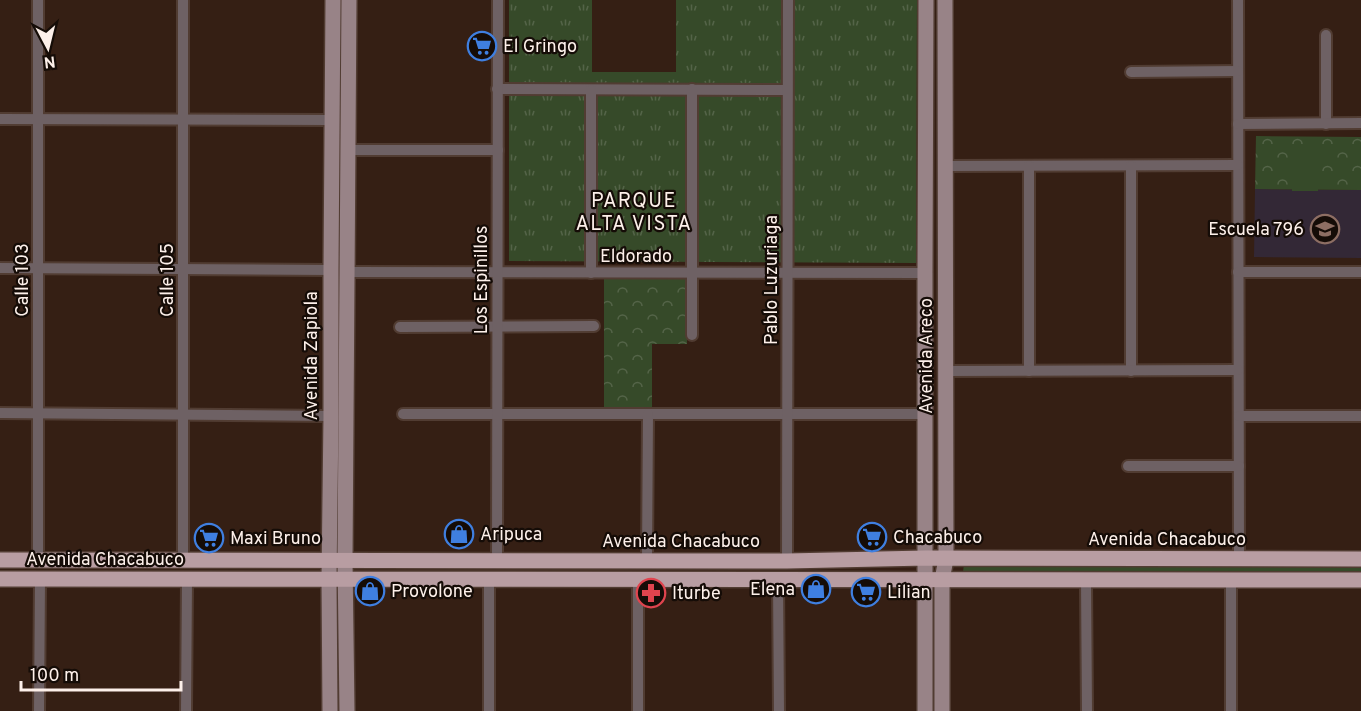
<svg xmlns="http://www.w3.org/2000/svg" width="1361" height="711" font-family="Overpass,sans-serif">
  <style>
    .education { fill: #332836 }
    .grass { fill: url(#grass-tufts) }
    .park { fill: url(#park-crowns) }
    .garden { fill: #364a29 }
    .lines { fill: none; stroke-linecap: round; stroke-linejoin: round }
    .minor-casing { stroke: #513c32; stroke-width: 14 }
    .secondary-casing { stroke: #513c32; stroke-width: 18 }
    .primary-casing { stroke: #513c32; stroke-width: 18 }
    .minor { stroke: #6e6164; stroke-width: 10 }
    .secondary { stroke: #988387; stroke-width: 15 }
    .primary { stroke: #b89da2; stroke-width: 15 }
    .labels { text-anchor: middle; stroke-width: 4.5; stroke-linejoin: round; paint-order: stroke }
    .poi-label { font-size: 18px; fill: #fdf0ea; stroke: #150c07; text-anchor: start }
    .street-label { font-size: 18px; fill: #fdf0ea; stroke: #150c07 }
    .neighbourhood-label { font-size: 20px; letter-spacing: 1.5px; fill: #fdf0ea; stroke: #150c07 }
  </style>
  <defs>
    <pattern id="grass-tufts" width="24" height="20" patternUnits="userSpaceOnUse" patternTransform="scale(1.5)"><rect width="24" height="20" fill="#364a29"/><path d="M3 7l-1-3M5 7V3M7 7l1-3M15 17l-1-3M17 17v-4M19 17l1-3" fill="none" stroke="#546448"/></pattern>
    <pattern id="park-crowns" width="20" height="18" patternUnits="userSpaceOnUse" patternTransform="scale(1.5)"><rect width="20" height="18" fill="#364a29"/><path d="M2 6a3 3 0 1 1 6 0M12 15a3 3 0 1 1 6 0" fill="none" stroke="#546448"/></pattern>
  </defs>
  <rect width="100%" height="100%" fill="#351f14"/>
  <polygon class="education" points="1255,189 1361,190 1361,258 1254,257"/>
  <g class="grass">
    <polygon points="509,0 592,0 592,72 676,72 676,0 917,0 916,263 509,261"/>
    <polygon points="964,564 1361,564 1361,572 963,572"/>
  </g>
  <g class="park">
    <polygon points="1256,136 1361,137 1361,190 1255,189"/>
    <polygon points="604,278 687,278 687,344 652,344 652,408 604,408"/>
  </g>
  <rect class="garden" x="1292" y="149" width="26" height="42"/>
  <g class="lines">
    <g class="minor-casing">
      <g id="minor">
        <polyline points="1238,0 1239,560"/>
        <polyline points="1326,35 1326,124"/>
        <polyline points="1131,72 1238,71"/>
        <polyline points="497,89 787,90"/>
        <polyline points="591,90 591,273"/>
        <polyline points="0,119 332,120"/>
        <polyline points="1238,124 1361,123"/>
        <polyline points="348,150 498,150"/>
        <polyline points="946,166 1238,165"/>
        <polyline points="1029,166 1029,371"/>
        <polyline points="1131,166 1131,371"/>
        <polyline points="0,268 331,270"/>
        <polyline points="348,272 925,273"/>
        <polyline points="1238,272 1361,272"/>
        <polyline points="400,327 594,326"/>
        <polyline points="692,335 692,89"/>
        <polyline points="945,371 1238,370"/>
        <polyline points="0,413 331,416"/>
        <polyline points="403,414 925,414"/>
        <polyline points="1239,416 1361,416"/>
        <polyline points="1128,466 1239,466"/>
        <polyline points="38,560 38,0"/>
        <polyline points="183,560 183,0"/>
        <polyline points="647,560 648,414"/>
        <polyline points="497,561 498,0"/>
        <polyline points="787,561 788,0"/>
        <polyline points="778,580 779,711"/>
        <polyline points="1086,580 1087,711"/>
        <polyline points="39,711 40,579"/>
        <polyline points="186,711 187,579"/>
        <polyline points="489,711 489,580"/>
        <polyline points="638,711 638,580"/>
        <polyline points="1231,711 1231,580"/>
      </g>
    </g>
    <g class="secondary-casing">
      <g id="secondary">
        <polyline points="330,711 329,579 331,416 331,270 333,0"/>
        <polyline points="347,711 345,560 349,0"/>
        <polyline points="925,711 925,273 926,0"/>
        <polyline points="942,711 942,580 946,559 945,0"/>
      </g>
    </g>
    <g class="primary-casing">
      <g id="primary">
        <polyline points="0,560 787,561 926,558 1361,559"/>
        <polyline points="0,579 1361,580"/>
      </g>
    </g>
    <use href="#minor" class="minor"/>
    <use href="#secondary" class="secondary"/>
    <use href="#primary" class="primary"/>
  </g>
  <defs>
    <g id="supermarket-ring" transform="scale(1.5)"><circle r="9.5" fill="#150c07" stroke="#3f7fe0" stroke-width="1.5"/><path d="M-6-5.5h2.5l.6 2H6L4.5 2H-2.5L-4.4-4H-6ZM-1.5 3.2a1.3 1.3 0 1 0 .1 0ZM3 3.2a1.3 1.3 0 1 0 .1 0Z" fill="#3f7fe0"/></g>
    <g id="school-ring" transform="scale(1.5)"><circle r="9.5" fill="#150c07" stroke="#8d6e63" stroke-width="1.5"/><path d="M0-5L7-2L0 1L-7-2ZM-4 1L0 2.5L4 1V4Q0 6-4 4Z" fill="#8d6e63"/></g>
    <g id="shop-ring" transform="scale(1.5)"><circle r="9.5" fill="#150c07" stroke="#3f7fe0" stroke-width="1.5"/><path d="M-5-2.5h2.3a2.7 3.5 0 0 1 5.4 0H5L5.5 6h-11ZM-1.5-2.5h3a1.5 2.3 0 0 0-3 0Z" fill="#3f7fe0"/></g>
    <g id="pharmacy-ring" transform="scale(1.5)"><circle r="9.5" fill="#150c07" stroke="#e0444e" stroke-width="1.5"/><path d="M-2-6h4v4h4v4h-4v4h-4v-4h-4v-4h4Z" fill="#e0444e"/></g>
  </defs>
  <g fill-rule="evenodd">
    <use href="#supermarket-ring" x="482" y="46"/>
    <use href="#school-ring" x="1325" y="229"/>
    <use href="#shop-ring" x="459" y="534"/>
    <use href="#supermarket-ring" x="872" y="537"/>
    <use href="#supermarket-ring" x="209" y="538"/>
    <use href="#shop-ring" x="816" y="589"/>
    <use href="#shop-ring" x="370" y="591"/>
    <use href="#supermarket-ring" x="866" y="592"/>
    <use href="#pharmacy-ring" x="651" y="593"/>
  </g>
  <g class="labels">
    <g class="poi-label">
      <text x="503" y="52">El Gringo</text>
      <text x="1304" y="235" text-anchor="end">Escuela 796</text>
      <text x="480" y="540">Aripuca</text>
      <text x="893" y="543">Chacabuco</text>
      <text x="230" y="544">Maxi Bruno</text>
      <text x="795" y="595" text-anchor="end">Elena</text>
      <text x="391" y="597">Provolone</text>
      <text x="887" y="598">Lilian</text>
      <text x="672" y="599">Iturbe</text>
    </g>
    <g class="street-label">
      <text x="636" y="262">Eldorado</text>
      <text transform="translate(22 280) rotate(-90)" y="6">Calle 103</text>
      <text transform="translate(167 280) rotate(-90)" y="6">Calle 105</text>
      <text transform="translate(481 280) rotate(-90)" y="6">Los Espinillos</text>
      <text transform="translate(771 280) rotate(-90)" y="6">Pablo Luzuriaga</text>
      <text transform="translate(311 356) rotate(-90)" y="6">Avenida Zapiola</text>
      <text transform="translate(926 356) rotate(-90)" y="6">Avenida Areco</text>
      <text x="1167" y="545">Avenida Chacabuco</text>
      <text x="681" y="547">Avenida Chacabuco</text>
      <text x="105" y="565">Avenida Chacabuco</text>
    </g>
    <g class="neighbourhood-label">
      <text x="634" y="207">PARQUE<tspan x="634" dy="23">ALTA VISTA</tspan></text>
    </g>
  </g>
  <g transform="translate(48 48) rotate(173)" stroke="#150c07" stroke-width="4.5" paint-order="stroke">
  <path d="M0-4.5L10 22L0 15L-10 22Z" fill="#fdf0ea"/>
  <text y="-9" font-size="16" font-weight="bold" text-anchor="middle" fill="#fdf0ea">N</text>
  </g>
  <path d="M21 681v9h160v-9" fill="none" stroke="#fdf0ea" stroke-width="3"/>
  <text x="30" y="681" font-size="18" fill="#fdf0ea" stroke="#150c07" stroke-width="4.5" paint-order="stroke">100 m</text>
</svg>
